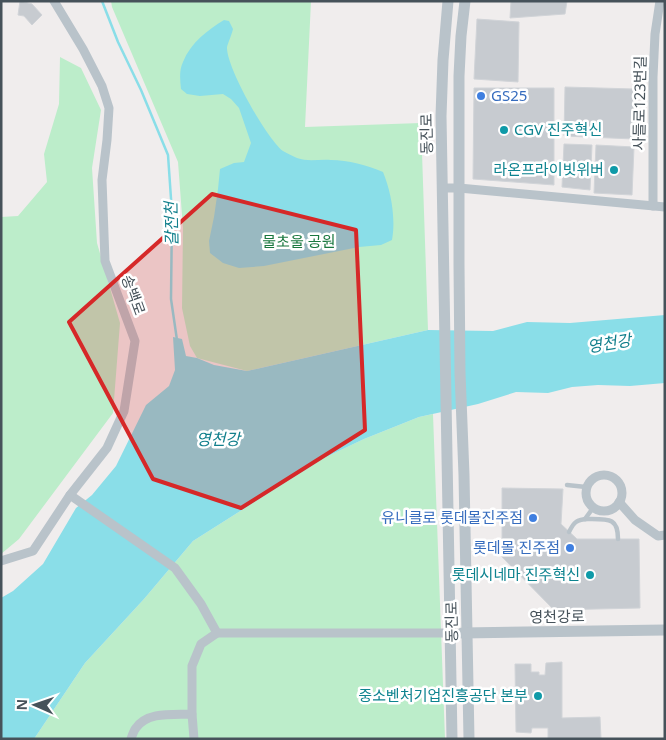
<svg xmlns="http://www.w3.org/2000/svg" width="666" height="740" font-family="'Noto Sans','Noto Sans KR',sans-serif">
  <style>
    .green { fill: #bcedca }
    .water { fill: #8adee8 }
    .lines { fill: none; stroke-linecap: round; stroke-linejoin: round }
    .stream { stroke: #8adee8; stroke-width: 2.5 }
    .building { fill: #c7cbd0; stroke: #d1d4d8 }
    .service { stroke: #b9c3ca; stroke-width: 4.5 }
    .minor { stroke: #b9c3ca; stroke-width: 9 }
    .tertiary { stroke: #b9c3ca; stroke-width: 11 }
    .marked { fill: #d62828; fill-opacity: 0.2; stroke: #d62828; stroke-width: 4; stroke-linejoin: round }
    .shop-dot { fill: #3f7fe0; stroke: #fff; stroke-width: 2 }
    .culture-dot { fill: #0f9aa8; stroke: #fff; stroke-width: 2 }
    .labels { text-anchor: middle; stroke-width: 5; stroke-linejoin: round; paint-order: stroke }
    .shop-label { font-size: 15px; fill: #366cbe; stroke: #fff; text-anchor: end }
    .street-label { font-size: 15px; fill: #46525a; stroke: #fff }
    .culture-label { font-size: 15px; fill: #0d838f; stroke: #fff; text-anchor: end }
    .park-label { font-size: 15px; fill: #1a783f; stroke: #fff }
    .water-label { font-size: 16px; font-style: italic; fill: #117f8c; stroke: #fff }
  </style>
  <rect width="100%" height="100%" fill="#f0eded"/>
  <g class="green">
    <polygon points="111,1 311,1 305,127 421,123 428,330 247,371 197,358 190,346 182,308 183,228 178,162 112,7"/>
    <polygon points="60,57 81,68 101,110 92,168 97,243 120,323 113,413 19,539 1,554 1,217 18,216 47,182 44,154 59,104"/>
    <polygon points="433,414 445,739 34,739 85,663 144,599 193,541 324,458 364,439 419,417"/>
  </g>
  <g class="water">
    <path d="M224 20 229 21 233 29C232 34 228 43 227 47 226 67 267 139 283 151 287 153 292 156 297 158 308 162 319 159 331 160 348 160 367 165 383 172 391 191 396 219 392 240L381 245 359 247 264 266 239 268 223 263 210 253 209 241 214 217 218 189 220 169 234 163 244 162 251 143 239 108 231 99 223 94 200 96 187 94 181 89C180 80 179 70 183 62 191 42 208 30 224 20Z"/>
    <polygon points="665,315 665,383 630,386 598,385 572,387 548,393 516,392 478,404 419,417 364,439 324,458 193,541 144,599 85,663 34,739 1,739 1,598 13,591 43,564 76,508 92,495 116,466 146,405 169,386 175,370 173,337 182,339 186,356 197,358 214,365 247,371 428,330 493,331 527,322 570,323"/>
  </g>
  <g class="lines">
    <polyline class="stream" points="102,1 118,42 141,90 168,155 172,213 171,299 177,340"/>
  </g>
  <g class="building">
    <polygon points="20,1 32,4 42,15 32,25 24,16 18,15"/>
    <polygon points="511,1 567,1 565,14 510,18"/>
    <polygon points="477,19 519,22 518,82 474,79"/>
    <polygon points="565,87 634,89 634,139 564,136"/>
    <polygon points="474,88 554,88 554,185 473,179"/>
    <polygon points="564,144 592,145 590,190 562,187"/>
    <polygon points="596,145 634,147 632,195 594,193"/>
    <polygon points="502,488 563,489 561,524 577,539 639,539 640,608 554,610 502,557"/>
    <polygon points="562,662 562,718 600,717 601,739 548,739 548,728 532,728 531,733 516,732 515,664 531,664 531,672 539,672 539,675 545,675 546,663"/>
  </g>
  <g class="lines">
    <g class="service">
      <polyline points="567,485 586,487"/>
      <polyline points="585,519 593,508"/>
      <path d="M569 532C571 528 573 524 576 522 581 518 587 519 592 519 610 519 618 519 618 539"/>
    </g>
    <g class="minor">
      <polyline points="443,188 459,188 665,207"/>
      <polyline points="653,206 653,77 655,34 660,1"/>
      <circle cx="604" cy="493" r="18"/>
      <polyline points="70,495 175,568 201,604 217,633"/>
      <polyline points="619,502 635,520 658,536 665,535"/>
      <polyline points="1,561 33,551 70,495 107,448 124,411 135,341 105,261 102,180 107,140 109,108 102,86 83,49 54,1"/>
      <path d="M131 739C132 736 134 730 136 728 148 711 174 715 192 714"/>
      <polyline points="194,739 192,714 192,666 201,644 217,633 450,633"/>
    </g>
    <g class="tertiary">
      <polyline points="448,1 443,60 441,116 452,739"/>
      <polyline points="465,1 461,36 459,76 459,264 460,373 464,475 469,739"/>
      <polyline points="462,633 665,630"/>
    </g>
  </g>
  <path class="marked" d="M212 194 356 230 365 430 241 508 153 479 69 322Z"/>
  <g class="shop-dot">
    <circle cx="481" cy="96" r="5"/>
    <circle cx="533" cy="518" r="5"/>
    <circle cx="570" cy="548" r="5"/>
  </g>
  <g class="culture-dot">
    <circle cx="504" cy="130" r="5"/>
    <circle cx="614" cy="170" r="5"/>
    <circle cx="590" cy="575" r="5"/>
    <circle cx="538" cy="696" r="5"/>
  </g>
  <g class="labels">
    <g class="shop-label">
      <text x="491" y="101" text-anchor="start">GS25</text>
      <text x="523" y="523">유니클로 롯데몰진주점</text>
      <text x="560" y="553">롯데몰 진주점</text>
    </g>
    <g class="street-label">
      <text transform="translate(640 103) rotate(-89)" y="5">사들로123번길</text>
      <text transform="translate(427 134) rotate(-91)" y="5">동진로</text>
      <text transform="translate(133 295) rotate(70)" y="5">송백로</text>
      <text transform="translate(557 617) rotate(-1)" y="5">영천강로</text>
      <text transform="translate(452 622) rotate(-91)" y="5">동진로</text>
    </g>
    <g class="culture-label">
      <text x="514" y="135" text-anchor="start">CGV 진주혁신</text>
      <text x="604" y="175">라온프라이빗위버</text>
      <text x="580" y="580">롯데시네마 진주혁신</text>
      <text x="528" y="701">중소벤처기업진흥공단 본부</text>
    </g>
    <g class="park-label">
      <text x="299" y="247">물초울 공원</text>
    </g>
    <g class="water-label">
      <text transform="translate(171 224) rotate(-91)" y="6">갈전천</text>
      <text transform="translate(609 343) rotate(-9)" y="6">영천강</text>
      <text x="218" y="445">영천강</text>
    </g>
  </g>
  <rect width="666" height="740" fill="none" stroke="#46525a" stroke-width="5"/>
  <g transform="translate(35 705) rotate(272)" stroke="#ffffff" stroke-width="4" paint-order="stroke">
  <path d="M0-4L9 19L0 12L-9 19Z" fill="#46525a"/>
  <text y="-8" font-size="14" font-weight="bold" text-anchor="middle" fill="#46525a">N</text>
  </g>
</svg>
